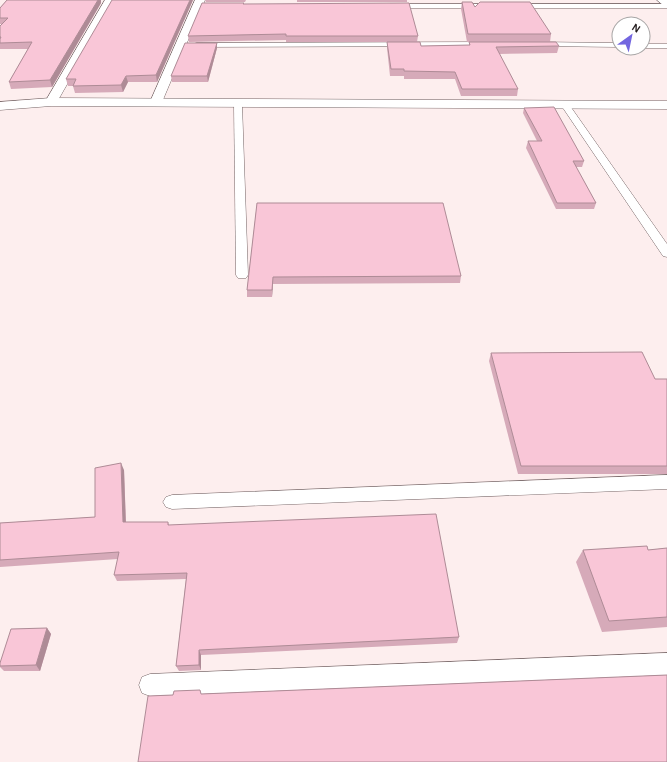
<svg xmlns="http://www.w3.org/2000/svg" width="667" height="762" font-family="'Alegreya Sans',sans-serif">
  <style>
    .lines { fill: none; stroke-linecap: round; stroke-linejoin: round }
    .service-casing { stroke: #756465; stroke-width: 1 }
    .minor-casing { stroke: #756465; stroke-width: 1 }
    .tertiary-casing { stroke: #756465; stroke-width: 1 }
    .service { fill: #fff; fill-rule: evenodd }
    .minor { fill: #fff; fill-rule: evenodd }
    .tertiary { fill: #fff; fill-rule: evenodd }
    .wall { fill: #d6aab9 }
    .shaded-wall { fill: #ae8b96 }
    .building { fill: #f9c6d7; stroke: #ae8b96 }
  </style>
  <rect width="100%" height="100%" fill="#fdeeee"/>
  <g class="lines">
    <g class="service-casing">
      <g id="service">
        <polygon points="667,4 667,8 390,8 387,6 390,4"/>
        <polygon points="488,42 491,42 491,46 196,47 192,45 196,43"/>
        <polygon points="535,42 619,43 619,47 538,46 534,44"/>
        <rect x="643" y="44" width="24" height="4"/>
        <polygon points="238,101 242,104 248,275 246,278 238,278 236,275 234,104"/>
        <polygon points="565,102 568,103 667,244 667,257 663,256 561,105"/>
        <polygon points="667,475 667,489 172,509 166,507 163,502 166,497 172,495"/>
        <polygon points="667,653 667,675 150,696 142,693 139,685 142,677 150,674"/>
      </g>
    </g>
    <g class="minor-casing">
      <g id="minor">
        <polygon points="105,0 115,0 57,102 56,105 46,105 45,102"/>
        <polygon points="195,0 205,0 162,102 161,105 151,105 150,102"/>
        <polygon points="657,0 667,0 667,7 664,6"/>
      </g>
    </g>
    <g class="tertiary-casing">
      <polygon id="tertiary" points="51,98 667,101 667,109 51,106 0,110 0,102"/>
    </g>
    <use href="#service" class="service"/>
    <use href="#minor" class="minor"/>
    <use href="#tertiary" class="tertiary"/>
  </g>
  <g class="wall">
    <polygon points="7,0 101,0 101,3 52,87 11,89 9,82 28,49 0,49 0,26 2,24 0,24 0,8"/>
    <polygon points="193,0 157,82 128,82 123,92 75,93 73,86 68,86 66,79"/>
    <polygon points="205,0 246,0 245,2 206,2"/>
    <rect x="297" y="0" width="110" height="2"/>
    <polygon points="462,2 551,34 550,42 467,42 461,9"/>
    <polygon points="244,4 418,36 417,42 286,42 286,40 189,42 188,36"/>
    <polygon points="387,42 421,46 469,45 469,42 559,46 557,53 499,54 518,89 517,96 461,96 455,79 404,79 404,76 390,76 387,48"/>
    <polygon points="217,43 217,48 208,82 172,82 171,76"/>
    <polygon points="524,108 584,161 582,167 576,167 596,203 594,209 556,209 526,148 528,141 537,141 523,113"/>
    <polygon points="257,203 461,276 460,283 273,284 272,297 247,297 247,290"/>
    <polygon points="491,353 655,379 667,379 667,474 518,474 489,361"/>
    <polygon points="124,470 126,522 168,522 169,525 459,637 457,643 201,655 201,670 179,671 176,666 186,579 117,581 114,575 118,559 0,567 0,523 95,517"/>
    <polygon points="667,548 667,627 602,632 576,562 583,550 648,550"/>
    <polygon points="47,628 51,634 40,671 4,671 0,667 0,663"/>
  </g>
  <g class="shaded-wall">
    <polygon points="98,0 101,0 101,3 52,87 50,80"/>
    <polygon points="190,0 193,0 157,82 156,75"/>
    <polygon points="217,43 217,48 208,82 207,76"/>
    <polygon points="126,76 128,82 123,92 121,85"/>
    <polygon points="273,277 273,284 272,297 272,290"/>
    <polygon points="121,463 124,470 126,529 123,522"/>
    <polygon points="47,628 51,634 40,671 36,665"/>
    <polygon points="199,650 201,655 201,670 199,665"/>
  </g>
  <g class="building">
    <polygon points="7,0 98,0 50,80 9,82 32,42 0,43 0,39 1,37 0,37 0,26 8,18 0,18 0,8"/>
    <polygon points="112,0 190,0 156,75 126,76 121,85 73,86 76,79 66,79"/>
    <polygon points="462,2 472,2 475,7 480,2 530,2 551,34 468,34"/>
    <polygon points="202,3 244,3 243,4 409,3 418,36 286,36 286,34 188,36"/>
    <polygon points="387,42 420,42 421,46 470,45 469,42 556,42 559,46 496,47 518,89 462,89 455,72 404,71 404,69 391,69"/>
    <polygon points="185,43 217,43 207,76 171,76"/>
    <polygon points="554,107 584,161 573,161 596,203 557,203 528,141 542,141 524,108"/>
    <polygon points="257,203 443,203 461,276 273,277 272,290 247,290"/>
    <polygon points="642,352 655,379 667,379 667,466 521,466 491,353"/>
    <polygon points="121,463 123,522 168,522 168,525 436,514 459,637 199,650 199,665 176,666 187,573 114,575 119,552 0,560 0,523 95,517 95,468"/>
    <polygon points="647,546 648,550 667,548 667,617 609,621 583,550"/>
    <polygon points="47,628 36,665 0,666 0,663 11,629"/>
    <polygon points="667,675 667,762 138,762 148,696 173,695 174,691 200,690 201,694"/>
  </g>
  <g transform="translate(631 36) rotate(33)"><circle r="19" fill="#ffffff" stroke="#a7a5a5"/>
  <path d="M0-3L7 15L0 10L-7 15Z" fill="#7366e0"/>
  <text y="-6" font-size="11" font-weight="bold" text-anchor="middle" fill="#241d1e">N</text>
  </g>
</svg>
